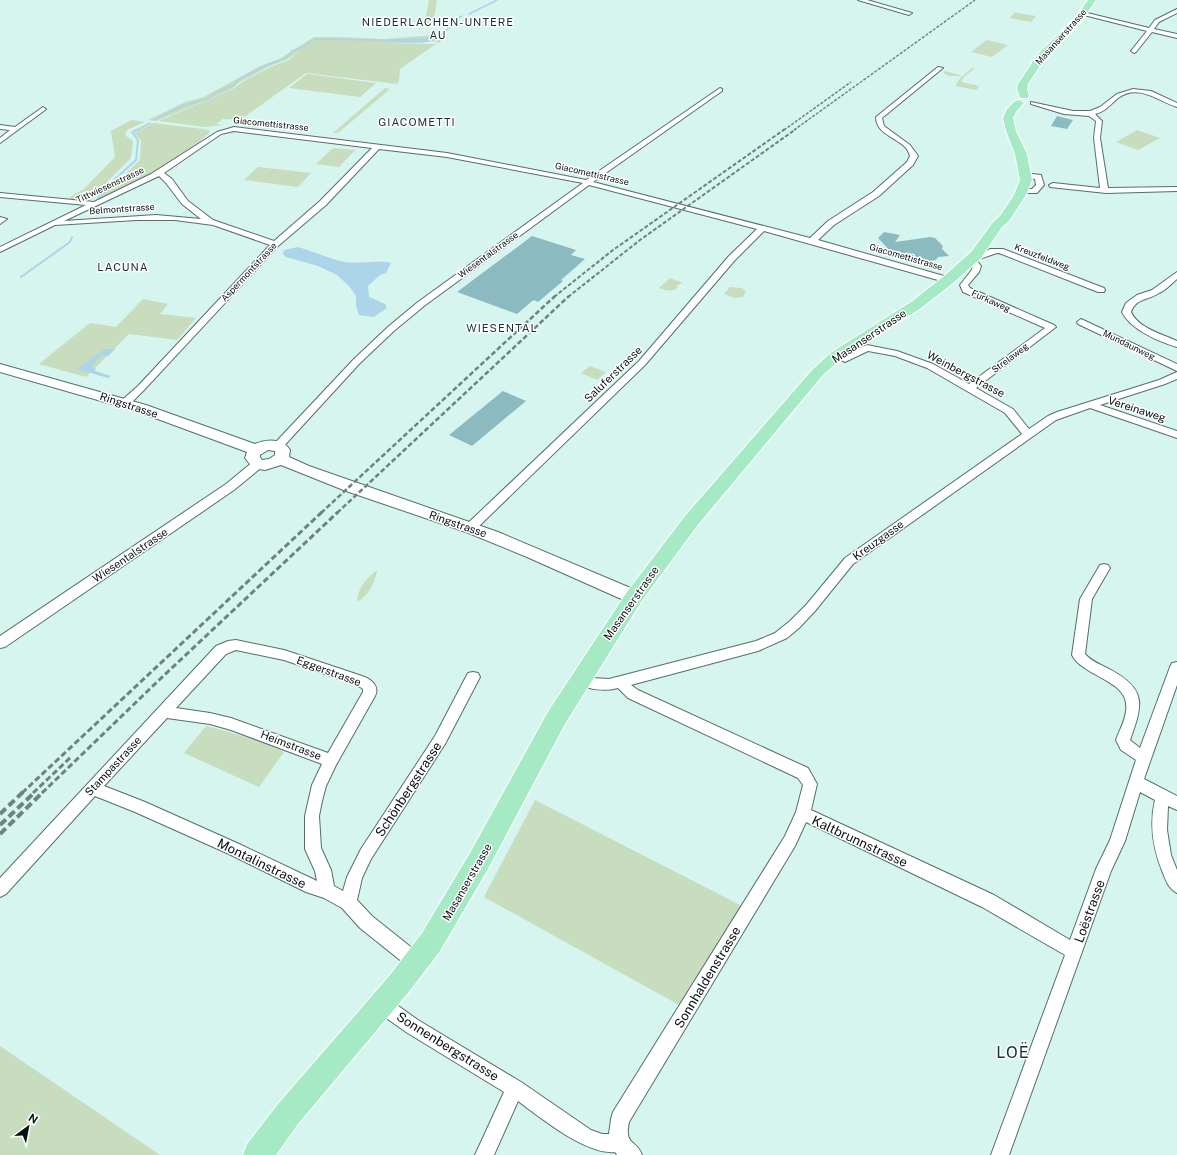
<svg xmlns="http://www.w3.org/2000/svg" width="1177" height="1155" font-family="'Public Sans',sans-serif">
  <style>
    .green { fill: #c8dcbe }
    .water { fill: #acd5e9 }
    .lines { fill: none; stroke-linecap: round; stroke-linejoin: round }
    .stream-far1 { stroke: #acd5e9; stroke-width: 1.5 }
    .stream { stroke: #acd5e9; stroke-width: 2 }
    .building { fill: #8bbbc1 }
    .minor-casing { stroke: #546f6a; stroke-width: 2 }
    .secondary-casing { stroke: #546f6a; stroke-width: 2 }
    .primary-casing { stroke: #fff; stroke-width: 2 }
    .minor { fill: #fff; fill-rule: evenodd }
    .secondary { fill: #fff; fill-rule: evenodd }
    .primary { fill: #a5e9c5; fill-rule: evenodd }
    .rail-far4 { stroke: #6e827e; stroke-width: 1.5; stroke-dasharray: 3 1.5; stroke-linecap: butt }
    .rail-far3 { stroke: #6e827e; stroke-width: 2; stroke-dasharray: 4 2; stroke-linecap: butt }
    .rail-far2 { stroke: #6e827e; stroke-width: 2.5; stroke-dasharray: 5 2.5; stroke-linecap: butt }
    .rail-far1 { stroke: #6e827e; stroke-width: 3; stroke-dasharray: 6 3; stroke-linecap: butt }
    .rail { stroke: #6e827e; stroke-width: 4; stroke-dasharray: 8 4; stroke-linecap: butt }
    .labels { text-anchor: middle; stroke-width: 3; stroke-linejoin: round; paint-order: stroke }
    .far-street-label { font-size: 9px; fill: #06100e; stroke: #fff }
    .far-quarter-label { font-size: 11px; letter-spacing: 1px; fill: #18312d; stroke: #fff }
    .street-label { font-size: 11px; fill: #06100e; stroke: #fff }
    .near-street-label { font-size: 13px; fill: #06100e; stroke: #fff }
    .near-quarter-label { font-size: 16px; letter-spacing: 1px; fill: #18312d; stroke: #fff }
  </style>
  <rect width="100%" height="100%" fill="#d6f5ee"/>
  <g class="green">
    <path d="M429 0H437C435 9 436 17 430 24L425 22Z"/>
    <polygon points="1015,12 1017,13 1036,16 1031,22 1010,18"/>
    <polygon points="436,35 448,37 438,43 435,41 385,43 436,44 400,69 399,81 397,84 306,73 240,120 223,119 216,124 223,125 205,127 159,121 231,90 247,79 273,66 289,60 298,52 288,59 272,65 240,82 230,90 157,121 148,120 185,102 201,98 215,91 260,66 279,59 314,37 337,37 384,39"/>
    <polygon points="987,40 1008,45 992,57 971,52"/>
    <polygon points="972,68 975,68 964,77 961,82 979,86 977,90 955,86 962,76 950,76 943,73 945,71 963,76"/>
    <polygon points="307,74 376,83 360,97 289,88"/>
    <polygon points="385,88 390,89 338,133 333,133"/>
    <polygon points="131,120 145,122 129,129 125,132 126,136 133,141 131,158 108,181 102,192 90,201 71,199 70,197 84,189 115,157 111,131"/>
    <path d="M153 123 203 129 210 131 209 133 199 142 158 169 97 200C113 189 125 173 140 160L141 140 134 133Z"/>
    <polygon points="1137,130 1160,138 1138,150 1116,142"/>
    <polygon points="333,148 355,150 339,167 316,164"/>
    <polygon points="258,167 311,173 298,187 244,180"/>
    <path d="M670 278 681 282 682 283 676 286 678 287C672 293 666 290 659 288Z"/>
    <polygon points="730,287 742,288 746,292 743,297 734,298 724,294"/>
    <polygon points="143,299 168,304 160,314 196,318 177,340 129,334 86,377 39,364 90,323 116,327"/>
    <polygon points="590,366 606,372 597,380 581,373"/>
    <path d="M377 570C375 583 369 595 357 602 358 587 366 579 377 570Z"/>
    <path d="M206 726C233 733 259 740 284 752L259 787 184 753Z"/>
    <polygon points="535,800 744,907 679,1005 484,897"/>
    <polygon points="0,1046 160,1155 0,1155"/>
  </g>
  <g class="water">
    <path d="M434 38 439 39C429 45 387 43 375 40Z"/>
    <path d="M298 247C313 251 329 259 345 262 357 264 382 260 391 263L386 273 380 275 368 286 369 297 385 304 387 308 374 317 359 315 356 306V296L349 286 337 275 318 266 286 257 283 254 284 250Z"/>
    <polygon points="105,349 115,349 108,356 102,355 91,367 96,369 95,371 111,376 108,378 77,369"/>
  </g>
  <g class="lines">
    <g class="stream-far1">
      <polyline points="469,14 497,0"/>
      <polyline points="432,39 440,36 451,26 449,23 462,16"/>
      <polyline points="154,120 184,105 208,99 214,93 233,86 236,81 267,65 285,59 292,51 305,46 315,39 378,40"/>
      <polyline points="137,130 150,123"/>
    </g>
    <g class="stream">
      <polyline points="98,198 108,190 112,182 136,160 138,140 132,132 139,129"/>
      <polyline points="21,277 70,242 72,237"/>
    </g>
  </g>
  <g class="building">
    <polygon points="1057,116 1073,120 1067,129 1051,126"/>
    <polygon points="884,232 900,235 895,242 930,237 935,238 943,246 942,249 949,256 938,257 936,260 929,261 908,257 899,251 891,252 878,238"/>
    <polygon points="532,236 576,250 571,255 585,259 561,280 563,281 538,302 534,300 531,302 517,314 457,292"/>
    <polygon points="503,391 526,401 472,446 449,435"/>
  </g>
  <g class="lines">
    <g class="minor-casing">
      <g id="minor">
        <polygon points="858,0 867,0 912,13 909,15"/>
        <polygon points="1177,9 1177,13 1159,22 1154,29 1177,34 1177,38 1152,32 1136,52 1134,53 1131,51 1147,31 1080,14 1083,12 1149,28 1155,20"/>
        <path d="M938 67 943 68 882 118 884 126 910 145 918 156 913 165 879 196 834 225 818 240 951 278 952 280 951 282H945L764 231 735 260 645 365 475 530H467L465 527 467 524 639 361 729 256 757 229 589 185 424 306 395 330 360 363 282 448H274L273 446 274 444 354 359 389 326 418 302 583 183 447 157 379 149 326 205 278 246 144 390 129 405H121L120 403 121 401 138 386 270 245 213 225 175 220H136L55 225 0 252V247L86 205 0 197V193L94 202 151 174 217 132 234 127 447 153 586 180 720 88 722 89V91L593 182 810 238 828 221 873 192 907 162 910 156C909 153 908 150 906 148 896 137 876 134 876 117ZM234 131 372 148 320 201 274 241 213 220 188 201 172 179 164 173 221 134ZM159 176 166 183 182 204 201 219 156 215 64 221Z"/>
        <path d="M1133 89 1151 91 1177 103V107C1158 101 1138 83 1118 98 1111 104 1105 112 1095 114L1102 121 1100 138 1108 188 1177 187V191L1106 193 1050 187 1049 185 1053 183 1100 188 1094 138 1096 121 1089 116 1064 114 1031 104V102L1073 111H1090L1100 107 1117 94Z"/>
        <polygon points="43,107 46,109 45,110 0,143 0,138 10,130 0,129 0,125 15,127"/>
        <polygon points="1023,173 1041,175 1044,185 1037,193 1019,193 1019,189 1032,189 1036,185 1035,179 1023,177"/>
        <polygon points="0,217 7,219 0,224"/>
        <path d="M990 249H1003L1104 288 1105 290 1104 292H1098L999 253C990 253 982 263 972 255 977 250 984 254 990 249Z"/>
        <path d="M968 257H974L981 266 979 272 968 285 970 288 1054 325 1056 327 976 388 1013 409 1029 429 1048 416 1057 412 1159 380 1177 372V379L1165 384 1100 405 1177 431V438L1090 408 1056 420 853 564 815 611 799 628 787 638 758 651 631 685 638 690 808 768 817 784 811 810 994 895 1070 940 1096 869 1110 840 1136 760 1121 750 1116 740C1119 731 1125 721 1126 711 1131 680 1084 678 1072 655L1080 599 1100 565 1104 564 1108 565 1110 568 1092 599 1085 654C1092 662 1102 665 1111 670 1148 690 1142 706 1130 740L1140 748 1170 667 1172 663 1177 662V685L1144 779 1177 796V810L1168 806 1167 830 1171 855 1177 870V893C1169 889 1166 881 1163 873 1153 849 1149 826 1155 800L1140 792 1125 841 1111 871 1009 1155H991L1065 955 982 907 806 822 795 846 629 1122C624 1146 636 1139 642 1155H617L615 1152C586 1155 541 1118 518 1101L494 1155H475L504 1092 406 1032 375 1010 372 1004 375 998 381 995 387 998 418 1020 521 1082 591 1130 602 1134H609L611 1119 613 1112 785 836 796 812 803 785 798 778 628 698 618 688C603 692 591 689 576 684L574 680 576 676 581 675 592 678 609 679 756 641 775 633 790 621 807 604 845 558 1022 434 1005 413 927 368 895 356 868 351 845 362 832 355 837 352 845 355 867 345 897 351 933 364 969 384 1045 328 963 292 960 285 971 271 973 266 967 259Z"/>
        <path d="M1177 272V279C1171 284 1166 290 1159 293 1149 300 1136 298 1131 312 1138 328 1162 334 1177 341V347C1159 342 1130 329 1122 312L1126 303 1137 295 1152 290Z"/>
        <polygon points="1081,319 1177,364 1177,371 1078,324 1077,322"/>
        <polygon points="258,460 262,461 263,464 262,467 234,490 5,647 0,648 0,636 226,484 254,461"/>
        <path d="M236 640 284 650 362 676C371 679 380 686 375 696L336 765 326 786 322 801 319 816 321 848 331 870 334 886 343 891 347 877 361 849 435 736 468 673 473 672 478 673 480 677 445 744 371 859 362 878 357 900 372 916 422 956 424 962 422 968 416 970 410 968 360 928 342 908 324 898 306 892 229 854 135 812 95 796 6 894 0 897V878L216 646 228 641ZM236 650 284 660 357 685 363 689V692L328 753 231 718 210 713 176 708 226 654ZM167 718 210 724 231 730 322 764 312 785 305 816V849L315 871 317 881 239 844 145 802 104 786Z"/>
      </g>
    </g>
    <g class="secondary-casing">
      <path id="secondary" d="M0 364 146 405 255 444C266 439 283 438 290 450L289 457 309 466 498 532 640 592 643 597 640 602 634 604 628 602 527 557 466 532 346 491 281 465 265 470 253 468 245 458 247 452 136 411 0 372ZM268 450 275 451V455L269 459 262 460 260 457V455Z"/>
    </g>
    <g class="primary-casing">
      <g id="primary">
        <polygon points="1088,0 1096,0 1081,22 1045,58 1028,84 1027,89 1029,96 1028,98 1020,98 1017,89 1018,84 1038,54 1075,18"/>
        <polygon points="1019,100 1024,103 1016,112 1013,118 1016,131 1027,154 1032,180 1026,195 1009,221 1002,227 981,258 953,283 921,308 842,358 823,375 697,526 641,602 565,724 488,869 440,951 408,993 298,1124 276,1155 243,1155 247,1144 278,1104 390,975 422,933 470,853 549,710 627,592 685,516 813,369 832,352 911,302 943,277 971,252 994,221 1000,216 1014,195 1020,180 1015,154 1006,131 1003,118 1007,109 1015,101"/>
      </g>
    </g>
    <use href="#minor" class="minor"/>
    <use href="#secondary" class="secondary"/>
    <use href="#primary" class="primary"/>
    <g class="rail-far4">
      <polyline points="784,130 851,82"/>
      <polyline points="794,130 975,0"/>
    </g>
    <g class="rail-far3">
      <polyline points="554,297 613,250 785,129"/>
      <polyline points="568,297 640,240 796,129"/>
    </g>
    <g class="rail-far2">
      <polyline points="321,513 555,296"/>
      <polyline points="337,513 569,296"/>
    </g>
    <g class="rail-far1">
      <polyline points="22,793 322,512"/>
      <polyline points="33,793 72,756"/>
      <polyline points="42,793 158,681 338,512"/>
    </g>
    <g class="rail">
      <polyline points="0,814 23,792"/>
      <polyline points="0,825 35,792"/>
      <polyline points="0,834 43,792"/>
    </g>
  </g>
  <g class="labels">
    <g class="far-street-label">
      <text transform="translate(1061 37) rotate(-48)" y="3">Masanserstrasse</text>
      <text transform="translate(271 124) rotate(6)" y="3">Giacomettistrasse</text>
      <text transform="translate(592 174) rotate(13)" y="3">Giacomettistrasse</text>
      <text transform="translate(110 185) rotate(-25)" y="3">Tittwiesenstrasse</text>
      <text transform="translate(122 209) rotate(-4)" y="3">Belmontstrasse</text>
      <text transform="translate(488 255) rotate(-36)" y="3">Wiesentalstrasse</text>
      <text transform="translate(906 257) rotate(16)" y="3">Giacomettistrasse</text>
      <text transform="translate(1042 257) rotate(21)" y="3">Kreuzfeldweg</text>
      <text transform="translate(249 272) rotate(-47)" y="3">Aspermontstrasse</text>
      <text transform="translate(991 301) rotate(24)" y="3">Furkaweg</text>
      <text transform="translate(1129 345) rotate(26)" y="3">Mundaunweg</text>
      <text transform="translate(1010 358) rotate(-37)" y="3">Strelaweg</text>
    </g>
    <g class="far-quarter-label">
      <text x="438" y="26">NIEDERLACHEN-UNTERE<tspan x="438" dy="13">AU</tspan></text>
      <text x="417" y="126">GIACOMETTI</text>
      <text x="123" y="271">LACUNA</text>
      <text x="502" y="332">WIESENTAL</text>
    </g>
    <g class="street-label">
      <text transform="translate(869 336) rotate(-34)" y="4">Masanserstrasse</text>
      <text transform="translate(613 374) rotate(-44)" y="4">Saluferstrasse</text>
      <text transform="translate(966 374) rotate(28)" y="4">Weinbergstrasse</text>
      <text transform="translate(129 405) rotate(18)" y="4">Ringstrasse</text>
      <text transform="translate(1137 409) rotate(18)" y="4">Vereinaweg</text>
      <text transform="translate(458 524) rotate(19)" y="4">Ringstrasse</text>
      <text transform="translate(878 540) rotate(-36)" y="4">Kreuzgasse</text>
      <text transform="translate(130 555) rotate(-34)" y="4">Wiesentalstrasse</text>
      <text transform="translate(631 603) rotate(-55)" y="4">Masanserstrasse</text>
      <text transform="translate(329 671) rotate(20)" y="4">Eggerstrasse</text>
      <text transform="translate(291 745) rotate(21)" y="4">Heimstrasse</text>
      <text transform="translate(113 766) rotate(-47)" y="4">Stampastrasse</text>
      <text transform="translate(467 882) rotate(-60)" y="4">Masanserstrasse</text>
    </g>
    <g class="near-street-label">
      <text transform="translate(408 789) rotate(-57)" y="5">Schönbergstrasse</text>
      <text transform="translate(860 841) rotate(25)" y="5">Kaltbrunnstrasse</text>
      <text transform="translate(262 863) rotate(26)" y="5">Montalinstrasse</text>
      <text transform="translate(1089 911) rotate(-70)" y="5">Loëstrasse</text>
      <text transform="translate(707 977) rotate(-59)" y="5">Sonnhaldenstrasse</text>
      <text transform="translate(448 1046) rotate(32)" y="5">Sonnenbergstrasse</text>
    </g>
    <g class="near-quarter-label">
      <text x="1013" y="1058">LOË</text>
    </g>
  </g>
  <g transform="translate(28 1127) rotate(32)" stroke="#ffffff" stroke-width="3" paint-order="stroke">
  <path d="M0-3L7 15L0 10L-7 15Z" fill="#06100e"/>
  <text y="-6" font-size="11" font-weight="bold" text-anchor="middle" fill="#06100e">N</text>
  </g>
</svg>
